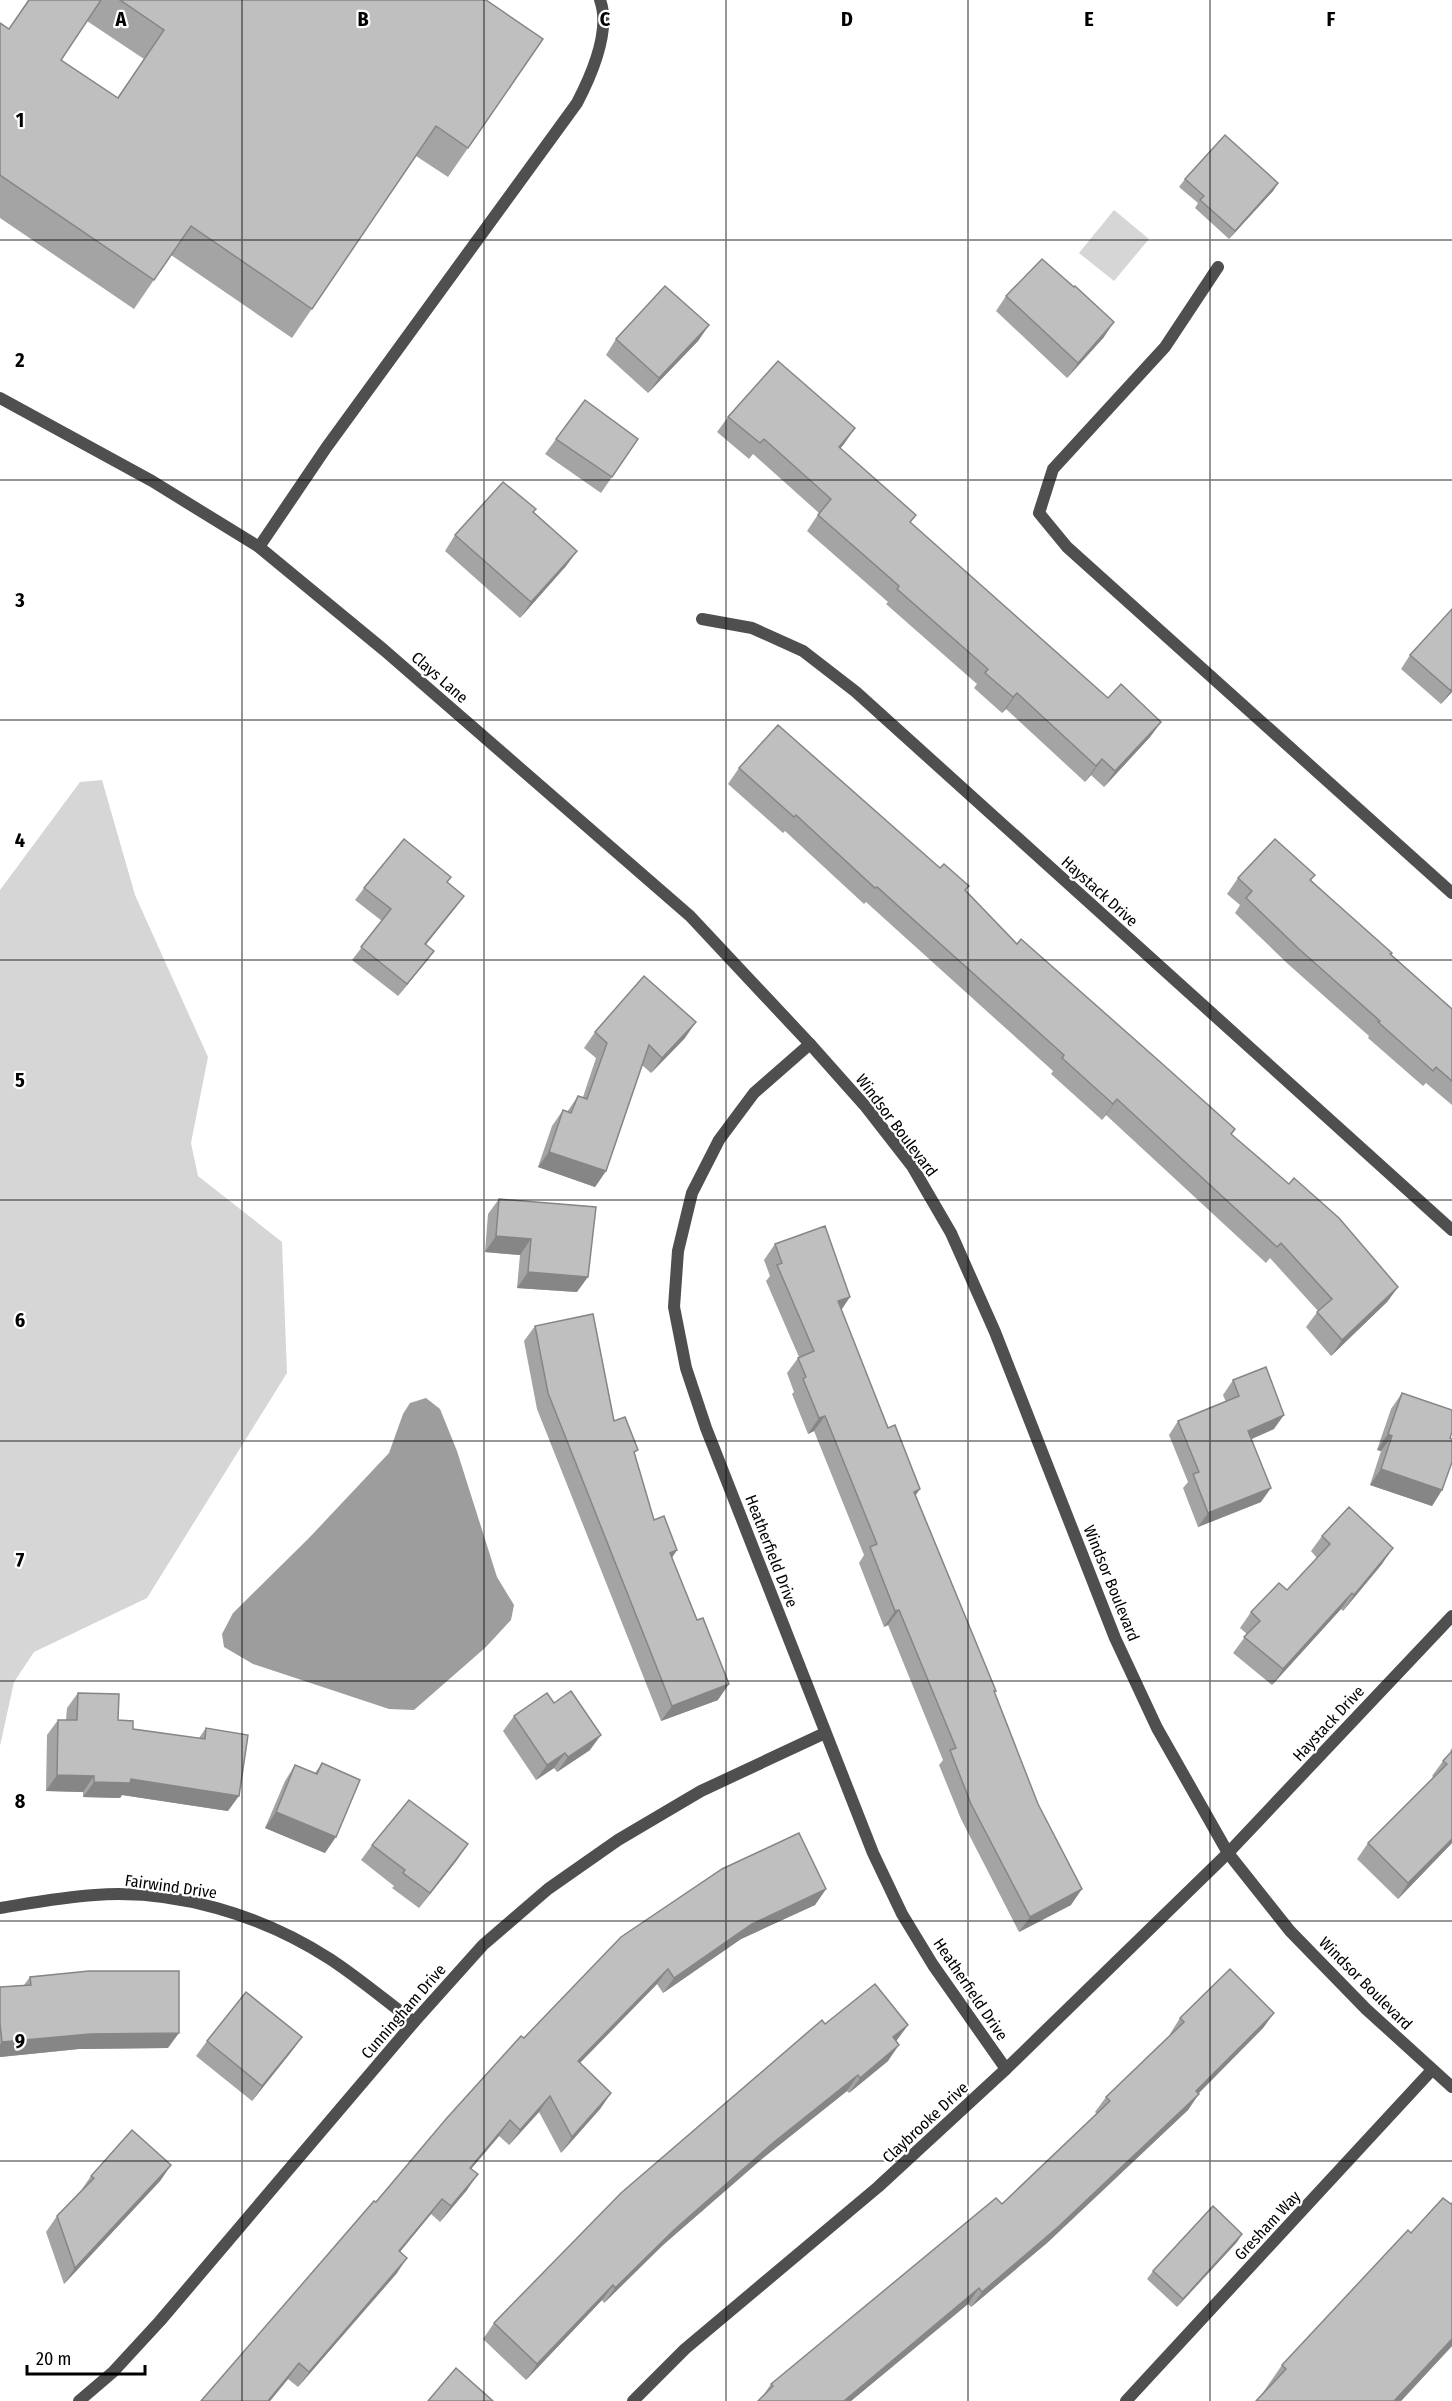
<svg xmlns="http://www.w3.org/2000/svg" width="1452" height="2401" font-family="'Fira Sans Condensed',sans-serif">
  <style>
    .green { fill: #d6d6d6 }
    .water { fill: #9d9d9d }
    .lines { fill: none; stroke-linecap: round; stroke-linejoin: round }
    .lane { stroke: #4f4f4f; stroke-width: 12 }
    .street { stroke: #4f4f4f; stroke-width: 12 }
    .wall { fill: #a4a4a4; fill-rule: evenodd }
    .shaded-wall { fill: #868686 }
    .building { fill: #bfbfbf; stroke: #868686; stroke-width: 1.5 }
    .grid { fill: none; stroke: #000; stroke-width: 1.5; stroke-opacity: 0.55 }
    .labels { text-anchor: middle; stroke-width: 4.5; stroke-linejoin: round; paint-order: stroke }
    .street-label { font-size: 16px; fill: #000; stroke: #fff }
    .grid-label { font-size: 20px; text-anchor: middle; font-weight: bold; fill: #000; stroke: #fff; stroke-width: 4.5; stroke-linejoin: round; paint-order: stroke }
  </style>
  <rect width="100%" height="100%" fill="#fff"/>
  <g class="green">
    <polygon points="1114,210 1149,239 1114,281 1079,253"/>
    <polygon points="102,780 135,895 208,1057 191,1143 198,1176 282,1242 287,1373 147,1598 34,1652 14,1682 0,1746 0,890 80,782"/>
  </g>
  <polygon class="water" points="426,1398 440,1409 457,1451 497,1577 514,1605 511,1620 486,1647 414,1710 389,1709 253,1664 224,1647 222,1634 233,1613 309,1538 389,1453 403,1414 410,1403"/>
  <g class="lines">
    <g class="lane">
      <polyline points="1218,267 1165,347 1053,469 1039,513 1067,547 1452,893"/>
      <path d="M259 547 326 448 577 103C591 76 611 30 600 0"/>
    </g>
    <g class="street">
      <polyline points="0,398 152,481 259,547 384,650 690,916 810,1044 866,1107 912,1166 951,1233 995,1332 1115,1638 1157,1728 1228,1853 1290,1931 1366,2009 1452,2087"/>
      <polyline points="702,619 752,628 803,651 856,692 1452,1230"/>
      <polyline points="810,1044 754,1093 719,1140 692,1193 678,1251 674,1307 686,1368 706,1428 873,1853 902,1914 933,1965 1006,2069"/>
      <path d="M0 1908C31 1903 63 1897 95 1895 176 1889 262 1915 330 1959 359 1978 386 2001 414 2022"/>
      <polyline points="79,2401 113,2372 160,2321 414,2022 483,1945 548,1889 618,1840 701,1791 825,1733"/>
      <polyline points="633,2401 685,2349 878,2187 1006,2069 1228,1853 1452,1616"/>
      <polyline points="1126,2401 1431,2071"/>
    </g>
  </g>
  <g class="wall">
    <path d="M28 0H486L543 39 448 177 416 156 292 338 171 255 134 309 0 218V23L9 29ZM87 21 144 59 117 98 61 60Z"/>
    <polygon points="1185,179 1278,183 1273,191 1229,239 1195,208 1198,203 1179,187"/>
    <polygon points="1074,287 1104,337 1067,378 996,311 1006,296"/>
    <polygon points="709,325 698,341 648,393 606,355 616,339"/>
    <polygon points="585,400 638,439 601,493 545,454"/>
    <polygon points="728,417 855,428 840,449 916,515 910,523 1108,698 1161,722 1150,737 1104,787 1091,775 1085,782 1006,709 1002,713 974,688 977,684 886,604 888,602 807,531 819,513 753,454 749,459 717,432"/>
    <polygon points="534,512 577,551 566,566 520,618 445,551 455,535"/>
    <polygon points="1452,609 1452,692 1441,704 1401,669 1410,655"/>
    <polygon points="739,768 965,891 1017,944 1235,1129 1231,1135 1398,1287 1387,1302 1331,1356 1306,1327 1318,1311 1270,1258 1266,1263 1106,1115 1102,1120 1051,1074 1053,1071 866,902 864,904 785,831 783,833 728,784"/>
    <polygon points="1315,875 1311,880 1391,954 1452,1009 1452,1105 1426,1083 1423,1086 1368,1038 1369,1036 1288,964 1235,913 1240,905 1227,894 1238,878"/>
    <polygon points="448,883 455,908 426,944 434,951 425,963 398,996 352,960 382,921 355,900 364,888"/>
    <polygon points="595,1032 685,1038 651,1073 642,1065 606,1171 595,1187 538,1167 552,1126 563,1110 567,1112 578,1096 583,1097 596,1058 584,1048"/>
    <polygon points="499,1199 577,1292 517,1288 520,1255 485,1252 488,1214"/>
    <polygon points="775,1244 841,1310 916,1496 996,1691 994,1693 1071,1905 1019,1932 961,1819 939,1765 943,1760 888,1625 884,1627 859,1563 864,1555 814,1431 808,1434 792,1394 794,1392 787,1373 798,1358 799,1357 766,1281 770,1276 764,1260"/>
    <polygon points="535,1326 614,1421 635,1455 654,1520 677,1550 672,1558 718,1700 661,1721 537,1409 524,1341"/>
    <polygon points="1233,1380 1274,1429 1251,1439 1261,1502 1198,1527 1183,1488 1188,1482 1169,1435 1178,1421 1226,1402 1223,1395"/>
    <polygon points="1402,1393 1450,1438 1442,1490 1432,1506 1370,1485 1381,1451 1377,1450 1391,1409"/>
    <polygon points="1322,1536 1382,1564 1343,1611 1341,1609 1272,1685 1233,1653 1247,1634 1240,1628 1251,1612 1287,1590 1317,1558 1311,1551"/>
    <polygon points="78,1693 118,1720 133,1729 199,1738 206,1728 228,1811 122,1795 120,1798 83,1797 83,1792 46,1791 47,1735 58,1720 66,1720 67,1708"/>
    <polygon points="514,1716 590,1750 557,1772 554,1768 536,1780 503,1731"/>
    <polygon points="1452,1748 1452,1843 1398,1899 1357,1859 1368,1843 1434,1778 1432,1776 1443,1761 1451,1752 1450,1751"/>
    <polygon points="322,1763 325,1853 265,1828 285,1781 295,1765 315,1773"/>
    <polygon points="372,1845 457,1860 419,1908 392,1888 394,1886 361,1860"/>
    <polygon points="826,1889 815,1905 741,1939 663,1993 657,1984 580,2063 611,2093 600,2109 561,2153 539,2112 509,2145 499,2136 471,2169 467,2190 440,2222 431,2214 400,2252 397,2273 298,2387 288,2379 270,2401 201,2401 376,2202 524,2038"/>
    <polygon points="30,1977 168,2048 79,2049 0,2057 0,1987 24,1985"/>
    <polygon points="1274,2013 1263,2028 1198,2094 1188,2110 1047,2243 971,2307 968,2304 851,2401 758,2401 762,2397 771,2384 1002,2204 1097,2114 1095,2112 1106,2097 1171,2035 1170,2034 1180,2018"/>
    <polygon points="825,2024 908,2025 896,2041 888,2061 849,2093 847,2091 763,2158 663,2245 604,2303 602,2300 526,2380 483,2339 494,2323"/>
    <polygon points="302,2037 291,2052 252,2101 196,2056 207,2041"/>
    <polygon points="171,2165 160,2181 64,2284 46,2232 57,2216 80,2192 91,2176"/>
    <polygon points="1452,2203 1452,2346 1401,2401 1262,2394 1282,2365 1411,2233"/>
    <polygon points="1242,2234 1237,2242 1177,2307 1147,2279 1153,2271"/>
  </g>
  <g class="shaded-wall">
    <polygon points="1278,183 1273,191 1229,239 1235,231"/>
    <polygon points="1114,322 1104,337 1067,378 1078,363"/>
    <polygon points="709,325 698,341 648,393 659,378"/>
    <polygon points="855,428 844,444 828,463 839,447"/>
    <polygon points="577,551 566,566 520,618 531,602"/>
    <polygon points="1452,689 1452,692 1441,704"/>
    <polygon points="1017,693 1006,709 1002,713 1013,697"/>
    <polygon points="1161,722 1150,737 1104,787 1115,771"/>
    <polygon points="1102,759 1091,775 1085,782 1096,766"/>
    <polygon points="464,896 455,908 416,957 425,944"/>
    <polygon points="434,951 425,963 398,996 407,984"/>
    <polygon points="696,1022 685,1038 651,1073 662,1058"/>
    <polygon points="1117,1099 1106,1115 1102,1120 1113,1104"/>
    <polygon points="549,1152 606,1171 595,1187 538,1167"/>
    <polygon points="496,1236 531,1239 520,1255 485,1252"/>
    <polygon points="528,1272 588,1277 577,1292 517,1288"/>
    <polygon points="1398,1287 1387,1302 1331,1356 1342,1340"/>
    <polygon points="850,1297 840,1312 838,1301"/>
    <polygon points="1284,1415 1274,1429 1238,1445 1248,1431"/>
    <polygon points="825,1416 814,1431 808,1434 819,1418"/>
    <polygon points="1388,1434 1392,1436 1381,1451 1377,1450"/>
    <polygon points="1381,1469 1442,1490 1432,1506 1370,1485"/>
    <polygon points="1271,1488 1261,1502 1198,1527 1208,1513"/>
    <polygon points="920,1489 909,1505 914,1492"/>
    <polygon points="1393,1548 1382,1564 1343,1611 1354,1595"/>
    <polygon points="677,1550 666,1565 670,1553"/>
    <polygon points="1352,1593 1341,1609 1272,1685 1283,1669"/>
    <polygon points="899,1610 888,1625 884,1627 895,1611"/>
    <polygon points="729,1684 718,1700 661,1721 672,1706"/>
    <polygon points="601,1735 590,1750 557,1772 568,1757"/>
    <polygon points="565,1753 554,1768 536,1780 547,1765"/>
    <polygon points="57,1775 94,1776 83,1792 46,1791"/>
    <polygon points="131,1779 239,1796 228,1811 122,1795 120,1798 83,1797 94,1782"/>
    <polygon points="276,1812 336,1837 325,1853 265,1828"/>
    <polygon points="1452,1839 1452,1843 1398,1899 1408,1883"/>
    <polygon points="468,1844 457,1860 419,1908 430,1893"/>
    <polygon points="826,1889 815,1905 741,1939 663,1993 674,1978 752,1924"/>
    <polygon points="1082,1889 1071,1905 1019,1932 1030,1917"/>
    <polygon points="668,1969 657,1984 567,2076 578,2061"/>
    <polygon points="1274,2013 1263,2028 1185,2107 1196,2091"/>
    <polygon points="908,2025 897,2040 882,2053 893,2037"/>
    <polygon points="179,2033 168,2048 79,2049 0,2057 0,2045 2,2042 90,2034"/>
    <polygon points="302,2037 291,2052 252,2101 262,2086"/>
    <polygon points="899,2045 888,2061 849,2093 860,2078"/>
    <polygon points="858,2075 847,2091 763,2158 663,2245 604,2303 615,2288 674,2230 774,2142"/>
    <polygon points="611,2093 600,2109 561,2153 572,2137"/>
    <polygon points="1199,2094 1188,2110 1047,2243 971,2307 982,2292"/>
    <polygon points="550,2096 539,2112 509,2145 520,2130"/>
    <polygon points="510,2120 499,2136 459,2183 470,2168"/>
    <polygon points="171,2165 160,2181 64,2284 75,2268"/>
    <polygon points="478,2174 467,2190 440,2222 451,2206"/>
    <polygon points="442,2199 431,2214 388,2266 399,2251"/>
    <polygon points="1242,2234 1237,2242 1177,2307 1183,2299"/>
    <polygon points="407,2258 397,2273 298,2387 309,2372"/>
    <polygon points="613,2285 602,2300 526,2380 537,2364"/>
    <polygon points="979,2288 968,2304 851,2401 844,2401"/>
    <polygon points="1452,2339 1452,2346 1401,2401 1394,2401"/>
    <polygon points="299,2363 288,2379 270,2401 268,2401"/>
  </g>
  <g class="building">
    <polygon points="29,0 101,0 61,60 118,98 164,30 120,0 486,0 543,39 468,148 436,126 312,309 191,226 154,280 0,175 0,23 9,29"/>
    <polygon points="1225,135 1278,183 1235,231 1200,200 1204,196 1185,179"/>
    <polygon points="1042,259 1074,287 1075,286 1114,322 1078,363 1006,296"/>
    <polygon points="665,286 709,325 659,378 616,339"/>
    <polygon points="778,361 855,428 839,447 916,515 910,522 1108,698 1121,684 1161,722 1115,771 1102,759 1096,766 1017,693 1013,697 985,673 988,669 897,589 899,586 818,515 831,499 764,439 760,443 728,417"/>
    <polygon points="585,400 638,439 612,477 556,439"/>
    <polygon points="503,482 536,509 533,512 577,551 531,602 455,535"/>
    <polygon points="1452,609 1452,689 1450,690 1410,655"/>
    <polygon points="778,725 940,868 944,864 969,886 965,890 1017,944 1021,939 1158,1060 1235,1129 1231,1134 1289,1184 1294,1178 1339,1218 1398,1287 1342,1340 1317,1312 1332,1299 1281,1243 1277,1247 1117,1099 1113,1104 1062,1058 1064,1055 877,887 875,888 796,815 794,817 739,768"/>
    <polygon points="404,839 451,877 447,882 464,896 425,944 434,951 407,984 361,947 391,909 364,888"/>
    <polygon points="1275,839 1315,875 1310,880 1392,953 1390,954 1452,1009 1452,1081 1436,1067 1433,1071 1378,1022 1380,1021 1299,949 1246,898 1252,891 1238,878"/>
    <polygon points="644,976 696,1022 662,1058 649,1045 606,1171 549,1152 563,1110 571,1113 578,1096 587,1099 607,1043 595,1032"/>
    <polygon points="499,1199 596,1207 588,1277 528,1272 531,1239 496,1236"/>
    <polygon points="825,1226 850,1297 838,1301 888,1428 895,1425 920,1489 914,1492 996,1691 994,1691 1038,1804 1082,1889 1030,1917 971,1804 950,1750 956,1748 899,1610 895,1611 870,1547 877,1544 825,1416 819,1418 803,1379 806,1377 798,1358 814,1351 777,1265 782,1263 775,1244"/>
    <polygon points="593,1314 614,1421 625,1417 638,1450 634,1452 654,1520 664,1516 677,1550 670,1553 697,1620 703,1618 729,1684 672,1706 548,1393 535,1326"/>
    <polygon points="1266,1367 1284,1415 1248,1431 1271,1488 1208,1513 1193,1474 1199,1472 1178,1421 1239,1396 1233,1380"/>
    <polygon points="1402,1393 1452,1410 1452,1432 1450,1438 1452,1439 1452,1462 1442,1490 1381,1469 1392,1436 1388,1434"/>
    <polygon points="1349,1507 1393,1548 1354,1595 1352,1593 1283,1669 1244,1637 1260,1621 1251,1612 1279,1583 1287,1590 1330,1544 1322,1536"/>
    <polygon points="571,1691 601,1735 568,1757 565,1753 547,1765 514,1716 547,1693 554,1703"/>
    <polygon points="78,1693 119,1694 118,1720 133,1721 133,1729 205,1739 206,1728 248,1735 239,1796 131,1779 130,1783 94,1782 94,1776 57,1775 58,1720 77,1720"/>
    <polygon points="1452,1751 1452,1839 1408,1883 1368,1843 1447,1764 1443,1761"/>
    <polygon points="322,1763 360,1780 336,1837 276,1812 295,1765 317,1774"/>
    <polygon points="409,1800 468,1844 430,1893 403,1873 405,1870 372,1845"/>
    <polygon points="799,1833 826,1889 752,1924 674,1978 668,1969 578,2061 611,2093 572,2137 550,2096 520,2130 510,2120 470,2168 478,2174 451,2206 442,2199 399,2251 407,2258 309,2372 299,2363 268,2401 201,2401 374,2201 376,2202 446,2119 521,2036 524,2038 621,1937 722,1869"/>
    <polygon points="1230,1969 1274,2013 1196,2091 1199,2094 1058,2227 982,2292 979,2288 844,2401 758,2401 773,2386 771,2384 996,2198 1002,2204 1110,2101 1106,2097 1184,2022 1180,2018"/>
    <polygon points="89,1971 179,1971 179,2033 90,2034 2,2042 0,2024 0,1987 31,1985 30,1977"/>
    <polygon points="875,1984 908,2025 893,2037 899,2045 860,2078 858,2075 774,2142 674,2230 615,2288 613,2285 537,2364 494,2323 621,2193 822,2020 825,2024"/>
    <polygon points="246,1992 302,2037 262,2086 207,2041"/>
    <polygon points="132,2130 171,2165 75,2268 57,2216 94,2178 91,2176"/>
    <polygon points="1443,2198 1451,2204 1452,2203 1452,2339 1394,2401 1256,2401 1286,2369 1282,2365 1408,2230 1411,2233"/>
    <polygon points="1213,2206 1242,2234 1183,2299 1153,2271"/>
    <polygon points="456,2368 493,2401 428,2401"/>
  </g>
  <path class="grid" d="M242 0V2401M484 0V2401M726 0V2401M968 0V2401M1210 0V2401M0 240H1452M0 480H1452M0 720H1452M0 960H1452M0 1200H1452M0 1441H1452M0 1681H1452M0 1921H1452M0 2161H1452"/>
  <g class="labels">
    <g class="street-label">
      <text transform="translate(440 677) rotate(41)" y="6">Clays Lane</text>
      <text transform="translate(1100 891) rotate(42)" y="6">Haystack Drive</text>
      <text transform="translate(897 1125) rotate(53)" y="6">Windsor Boulevard</text>
      <text transform="translate(772 1551) rotate(69)" y="6">Heatherfield Drive</text>
      <text transform="translate(1112 1583) rotate(68)" y="6">Windsor Boulevard</text>
      <text transform="translate(1328 1723) rotate(-47)" y="6">Haystack Drive</text>
      <text transform="translate(171 1886) rotate(8)" y="6">Fairwind Drive</text>
      <text transform="translate(1366 1983) rotate(45)" y="6">Windsor Boulevard</text>
      <text transform="translate(971 1989) rotate(56)" y="6">Heatherfield Drive</text>
      <text transform="translate(403 2011) rotate(-49)" y="6">Cunningham Drive</text>
      <text transform="translate(925 2122) rotate(-43)" y="6">Claybrooke Drive</text>
      <text transform="translate(1267 2225) rotate(-47)" y="6">Gresham Way</text>
    </g>
  </g>
  <g class="grid-label">
    <text x="121" y="26">A</text>
    <text x="363" y="26">B</text>
    <text x="605" y="26">C</text>
    <text x="847" y="26">D</text>
    <text x="1089" y="26">E</text>
    <text x="1331" y="26">F</text>
    <text x="20" y="127">1</text>
    <text x="20" y="367">2</text>
    <text x="20" y="607">3</text>
    <text x="20" y="847">4</text>
    <text x="20" y="1087">5</text>
    <text x="20" y="1327">6</text>
    <text x="20" y="1567">7</text>
    <text x="20" y="1808">8</text>
    <text x="20" y="2048">9</text>
  </g>
  <path d="M27 2365v9h118v-9" fill="none" stroke="#000000" stroke-width="3"/>
  <text x="36" y="2365" font-size="18" fill="#000000" stroke="#ffffff" stroke-width="4.5" paint-order="stroke">20 m</text>
</svg>
